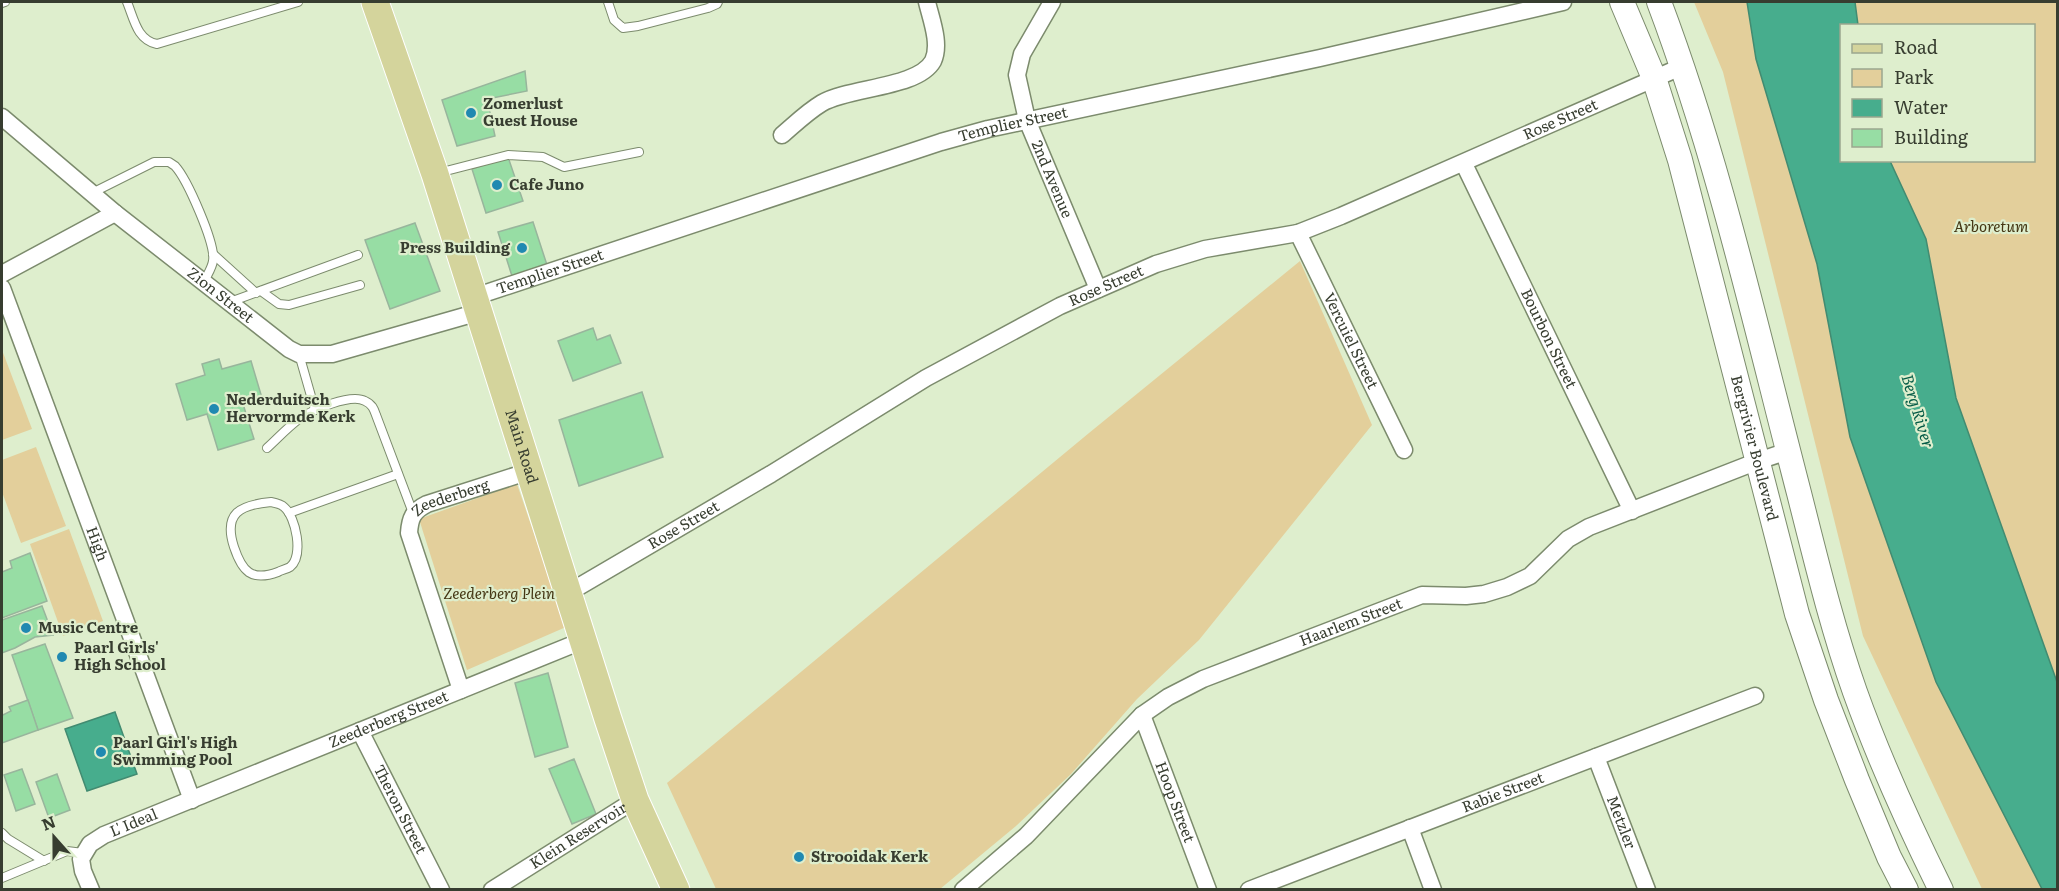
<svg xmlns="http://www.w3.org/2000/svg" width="2059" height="891" font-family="Literata,serif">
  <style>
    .green { fill: #e3cf9b }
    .water { fill: #47ad8d; stroke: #428b71; stroke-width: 1.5 }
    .building { fill: #97dda4; stroke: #98b59c; stroke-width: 1.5 }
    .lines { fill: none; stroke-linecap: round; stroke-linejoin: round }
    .lane-casing { stroke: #7c8b6d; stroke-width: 10 }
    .street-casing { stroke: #7c8b6d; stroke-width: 19 }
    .secondary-casing { stroke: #7c8b6d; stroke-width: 26 }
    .primary-casing { stroke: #fff; stroke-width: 29 }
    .lane { stroke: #fff; stroke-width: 8 }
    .street { stroke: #fff; stroke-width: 16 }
    .secondary { stroke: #fff; stroke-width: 24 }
    .primary { stroke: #d4d49c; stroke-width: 27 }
    .poi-dot { fill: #2089b1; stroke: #deeecd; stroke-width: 2 }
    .labels { text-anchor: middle; stroke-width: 4.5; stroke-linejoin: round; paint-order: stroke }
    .poi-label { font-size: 15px; font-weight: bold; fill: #373d30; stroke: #deeecd; text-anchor: start }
    .street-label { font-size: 15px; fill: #373d30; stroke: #deeecd }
    .park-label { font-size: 15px; font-style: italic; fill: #443613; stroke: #deeecd }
    .water-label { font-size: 16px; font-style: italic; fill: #045b46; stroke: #deeecd }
  </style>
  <rect width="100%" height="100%" fill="#deeecd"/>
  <g class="green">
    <polygon points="1694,2 1747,2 1756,59 1817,264 1850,437 1936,682 2042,889 1982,889 1863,636 1723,72"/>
    <polygon points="1855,2 2057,2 2057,682 1956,398 1926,239 1890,161 2034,160 2034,26 1858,25"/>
    <polygon points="1300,261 1372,425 1199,640 1137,699 1071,774 1016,826 940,889 716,889 667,783 1089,433"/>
    <polygon points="2,350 32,429 2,440"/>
    <polygon points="36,447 66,526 21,543 2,492 2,460"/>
    <polygon points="517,484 566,627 467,670 419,519"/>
    <polygon points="69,529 103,621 63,636 30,544"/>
  </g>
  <g class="water">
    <polygon points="1747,2 1855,2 1858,25 1842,26 1842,160 1890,161 1926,239 1956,398 2057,682 2057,889 2042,889 1936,682 1850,437 1817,264 1756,59"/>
    <polygon points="115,712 137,774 87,791 65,729"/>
  </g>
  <g class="building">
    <polygon points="525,71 527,91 487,99 495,136 457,146 442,100"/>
    <polygon points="508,157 523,201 486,213 472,169"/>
    <polygon points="533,222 547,265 512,276 498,232"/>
    <polygon points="415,223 440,291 390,309 365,240"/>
    <polygon points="593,328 597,340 610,335 621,363 573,381 558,341"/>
    <polygon points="219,359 222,369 251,361 262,398 243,404 254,439 218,450 207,414 187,420 176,384 205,375 202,364"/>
    <polygon points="642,392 663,457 579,486 559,420"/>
    <polygon points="30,553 47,601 2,618 2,572 12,568 10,561"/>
    <polygon points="42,606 53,635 35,637 15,648 2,653 2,620"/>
    <polygon points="45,644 73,718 38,730 12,655"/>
    <polygon points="548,673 568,747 535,757 515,683"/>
    <polygon points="28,700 38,730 2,743 2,713 3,715 11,711 9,707"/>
    <polygon points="574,759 596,814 572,824 549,769"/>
    <polygon points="22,769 35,804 16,811 4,775"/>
    <polygon points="57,774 70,810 49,818 36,782"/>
  </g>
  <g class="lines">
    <g class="lane-casing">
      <g id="lane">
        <path d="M127 2C134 19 137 40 157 44L298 2"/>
        <polyline points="608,2 614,20 623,28 638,26 708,8 717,4 718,2"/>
        <polyline points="2,3 5,2"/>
        <polyline points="438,173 508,155 543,157 564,167 639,152"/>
        <path d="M92 193 154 162H169L175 166C187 179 216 244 213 261 212 268 207 275 204 282"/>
        <polyline points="213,254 256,293"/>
        <polyline points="261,291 279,304 289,305 360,285"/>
        <polyline points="230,302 358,255"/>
        <polyline points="299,354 315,410"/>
        <path d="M267 448C278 438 288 427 299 419 312 410 351 393 365 401 372 404 374 409 376 415L413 513"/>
        <path d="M271 502C276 503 281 504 284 507 296 517 304 556 290 567 287 569 281 570 278 572 251 582 242 571 234 547 223 513 240 505 271 502Z"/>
        <polyline points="289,513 398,474"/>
        <polyline points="2,833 8,839 44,861"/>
        <polyline points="2,878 67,851 83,853"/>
      </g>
    </g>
    <g class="street-casing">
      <g id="street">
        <path id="s1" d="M1052 2 1022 54 1017 75 1027 120 1098 289"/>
        <path id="s2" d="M2 117 115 213 289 349 299 354H332L479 312"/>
        <path d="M782 135C795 124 807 112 822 103 850 87 918 88 933 61 941 44 931 19 927 2"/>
        <path id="s3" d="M1464 164 1632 511"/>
        <path id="s4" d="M1298 233 1404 450"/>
        <polyline points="2,274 115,213"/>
        <path id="s5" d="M2 288 192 800"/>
        <path id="s6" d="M474 297 941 142 988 129 1320 58 1563 2"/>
        <path id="s7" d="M568 593 771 474 926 378 1060 306 1156 264 1205 249 1298 233 1341 216 1683 66"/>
        <path id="s8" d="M461 690 409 533C410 518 413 511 427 504L530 471"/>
        <path id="s9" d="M1142 715 1208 890"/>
        <path id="s10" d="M360 731 441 890"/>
        <path id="s11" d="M1596 757 1647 890"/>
        <polyline points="1410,828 1433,890"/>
        <path id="s12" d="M91 890 83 871 81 859 90 844 104 835 584 640"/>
        <path id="s13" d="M492 890 635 800"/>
        <path id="s14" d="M963 890 1026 836 1142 715 1168 697 1203 679 1422 595 1466 596 1484 594 1507 587 1530 576 1568 539 1589 527 1758 461 1788 451"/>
        <path id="s15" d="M1249 890 1755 696"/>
      </g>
    </g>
    <g class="secondary-casing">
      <g id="secondary">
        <path id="s16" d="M1622 2 1654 78 1680 160 1797 614 1826 700 1857 780 1889 857 1906 890"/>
        <path d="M1659 2C1719 161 1756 328 1799 493 1816 560 1832 627 1855 692 1879 759 1909 825 1941 890"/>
      </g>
    </g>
    <g class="primary-casing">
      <g id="primary">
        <path id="s17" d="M375 2 435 174 608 719 635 800 676 890"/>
      </g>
    </g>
    <use href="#lane" class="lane"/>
    <use href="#street" class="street"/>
    <use href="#secondary" class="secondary"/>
    <use href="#primary" class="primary"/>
  </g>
  <g class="poi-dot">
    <circle cx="471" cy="113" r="6"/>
    <circle cx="497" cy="185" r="6"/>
    <circle cx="522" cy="248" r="6"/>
    <circle cx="214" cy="409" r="6"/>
    <circle cx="26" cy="628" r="6"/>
    <circle cx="62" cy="657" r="6"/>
    <circle cx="101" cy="752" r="6"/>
    <circle cx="799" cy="857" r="6"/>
  </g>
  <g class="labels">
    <g class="poi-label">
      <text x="483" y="109">Zomerlust<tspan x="483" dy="17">Guest House</tspan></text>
      <text x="509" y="190">Cafe Juno</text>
      <text x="510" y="253" text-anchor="end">Press Building</text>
      <text x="226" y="405">Nederduitsch<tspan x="226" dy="17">Hervormde Kerk</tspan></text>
      <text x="38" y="633">Music Centre</text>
      <text x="74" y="653">Paarl Girls'<tspan x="74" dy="17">High School</tspan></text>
      <text x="113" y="748">Paarl Girl's High<tspan x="113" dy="17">Swimming Pool</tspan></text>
      <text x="811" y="862">Strooidak Kerk</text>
    </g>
    <g class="street-label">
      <text dy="5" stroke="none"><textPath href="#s7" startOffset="1106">Rose Street</textPath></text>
      <text dy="5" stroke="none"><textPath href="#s6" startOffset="566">Templier Street</textPath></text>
      <text dy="5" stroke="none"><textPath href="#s1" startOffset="192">2nd Avenue</textPath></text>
      <text dy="5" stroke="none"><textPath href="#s6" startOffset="80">Templier Street</textPath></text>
      <text dy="5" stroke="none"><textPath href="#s7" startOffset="620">Rose Street</textPath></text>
      <text dy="5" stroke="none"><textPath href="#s2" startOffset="282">Zion Street</textPath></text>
      <text dy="5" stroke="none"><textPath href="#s3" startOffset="194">Bourbon Street</textPath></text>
      <text dy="5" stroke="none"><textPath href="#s4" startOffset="120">Vercuiel Street</textPath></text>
      <text dy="5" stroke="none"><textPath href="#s17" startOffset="468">Main Road</textPath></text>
      <text dy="5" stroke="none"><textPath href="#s16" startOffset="466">Bergrivier Boulevard</textPath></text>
      <text dy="5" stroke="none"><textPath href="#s8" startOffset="226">Zeederberg</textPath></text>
      <text dy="5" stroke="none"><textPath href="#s7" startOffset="134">Rose Street</textPath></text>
      <text dy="5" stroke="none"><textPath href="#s5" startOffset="273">High</textPath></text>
      <text dy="5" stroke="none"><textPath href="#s14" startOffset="480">Haarlem Street</textPath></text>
      <text dy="5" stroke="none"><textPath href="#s12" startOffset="374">Zeederberg Street</textPath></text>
      <text dy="5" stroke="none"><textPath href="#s15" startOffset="272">Rabie Street</textPath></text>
      <text dy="5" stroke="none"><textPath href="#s9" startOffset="93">Hoop Street</textPath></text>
      <text dy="5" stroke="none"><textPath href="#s10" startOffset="88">Theron Street</textPath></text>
      <text dy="5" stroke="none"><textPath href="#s12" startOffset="99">L' Ideal</textPath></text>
      <text dy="5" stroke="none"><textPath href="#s11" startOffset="70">Metzler</textPath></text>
      <text dy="5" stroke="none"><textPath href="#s13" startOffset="102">Klein Reservoir</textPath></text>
    </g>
    <g class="park-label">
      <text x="1991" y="232">Arboretum</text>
      <text x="499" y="599">Zeederberg Plein</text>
    </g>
    <g class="water-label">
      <text transform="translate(1918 411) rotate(73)" y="6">Berg River</text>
    </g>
  </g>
  <rect width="2059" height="891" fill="none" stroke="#373d30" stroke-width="6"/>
  <rect x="1840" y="24" width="195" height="138" fill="#deeecd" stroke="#9ba78e" stroke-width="1.5"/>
  <rect x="1852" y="44" width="30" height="9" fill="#d4d49c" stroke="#9ba78e" stroke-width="1.5"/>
  <text x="1894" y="54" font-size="18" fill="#373d30">Road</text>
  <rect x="1852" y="69" width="30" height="18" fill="#e3cf9b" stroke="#9ba78e" stroke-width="1.5"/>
  <text x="1894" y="84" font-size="18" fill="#373d30">Park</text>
  <rect x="1852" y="99" width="30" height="18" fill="#47ad8d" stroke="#9ba78e" stroke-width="1.5"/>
  <text x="1894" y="114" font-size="18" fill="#373d30">Water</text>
  <rect x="1852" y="129" width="30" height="18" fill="#97dda4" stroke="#9ba78e" stroke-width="1.5"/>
  <text x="1894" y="144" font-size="18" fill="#373d30">Building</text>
  <g transform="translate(54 837) rotate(339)" stroke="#deeecd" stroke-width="4.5" paint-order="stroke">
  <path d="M0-4.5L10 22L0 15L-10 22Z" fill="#373d30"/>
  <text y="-9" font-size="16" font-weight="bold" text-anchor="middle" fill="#373d30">N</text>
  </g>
</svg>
